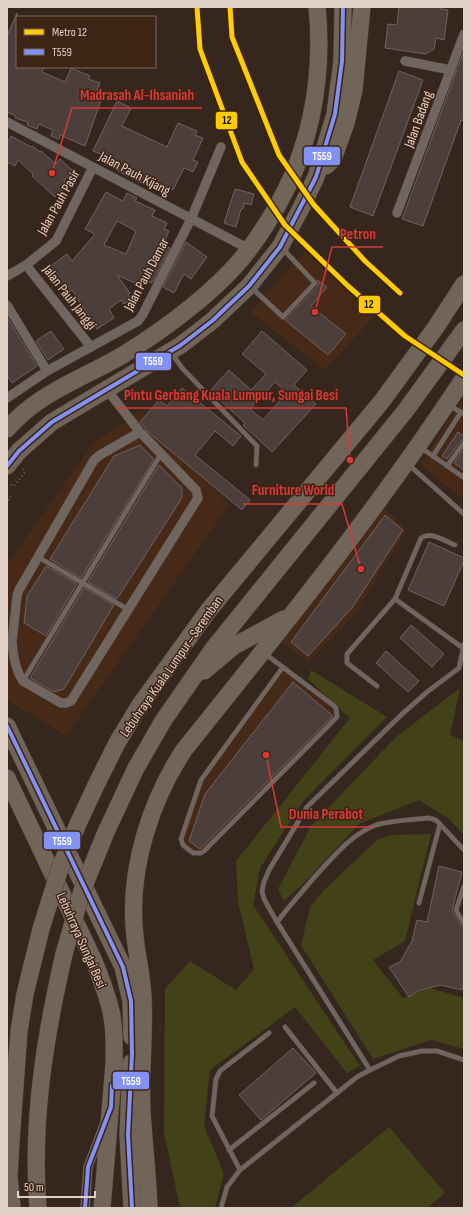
<svg xmlns="http://www.w3.org/2000/svg" width="471" height="1215" font-family="'Sofia Sans Condensed',sans-serif">
  <style>
    .built { fill: #462917 }
    .green { fill: #424118 }
    .building { fill: #4c3f3b; stroke: #6f615d; fill-rule: evenodd }
    .lines { fill: none; stroke-linecap: round; stroke-linejoin: round }
    .service-casing { stroke: #4f423b; stroke-width: 5.5 }
    .minor-casing { stroke: #4f423b; stroke-width: 10 }
    .motorway-casing { stroke: #4f423b; stroke-width: 18 }
    .path { stroke: #6a5f59; stroke-width: 2; stroke-dasharray: 1 3; stroke-linecap: butt }
    .service { stroke: #70665f; stroke-width: 4.5 }
    .minor { stroke: #70665f; stroke-width: 9 }
    .motorway { stroke: #71655a; stroke-width: 17 }
    .motorway-bridge-casing { stroke: #4f423b; stroke-width: 18; stroke-linecap: butt }
    .motorway-bridge { stroke: #71655a; stroke-width: 17 }
    .bus-1-casing { stroke: #3e2415; stroke-width: 7 }
    .bus-1 { stroke: #8192f4; stroke-width: 4 }
    .metro-1-casing { stroke: #3e2415; stroke-width: 8 }
    .metro-1 { stroke: #fc0; stroke-width: 5 }
    .labels { text-anchor: middle; stroke-width: 3; stroke-linejoin: round; paint-order: stroke }
    .street-label { font-size: 14px; fill: #e1d0c6; stroke: #3e2415 }
    .leader { fill: none; stroke: #d73938; stroke-width: 1.5 }
    .callout-dot { fill: #d73938; stroke: #3e2415; stroke-width: 1.5 }
    .callout-label { font-size: 15px; text-anchor: middle; font-weight: bold; fill: #d73938; stroke: #3e2415; stroke-width: 3; stroke-linejoin: round; paint-order: stroke }
    .line-badge { stroke: #3e2415; stroke-width: 1.5 }
    .badge-label { font-size: 11px; text-anchor: middle; font-weight: bold; fill: #fff }
    .pale-badge-label { font-size: 11px; text-anchor: middle; font-weight: bold; fill: #111 }
  </style>
  <rect width="100%" height="100%" fill="#35271e"/>
  <g class="built">
    <polygon points="305,251 373,318 325,370 250,312"/>
    <polygon points="461,401 464,403 464,500 420,465"/>
    <polygon points="141,410 229,505 66,736 7,700 7,565 94,442"/>
    <polygon points="382,506 407,529 356,612 309,662 281,642"/>
    <polygon points="284,671 331,707 335,710 334,718 200,852 192,850 185,844 183,840 184,835 203,781"/>
  </g>
  <g class="green">
    <polygon points="311,670 387,717 304,800 260,868 253,905 360,1066 347,1073 295,1007 210,1070 204,1126 224,1173 215,1208 180,1208 164,1133 165,989 190,961 236,990 254,969 238,902 236,861 350,718 308,679"/>
    <polygon points="460,688 450,735 464,741 464,835 449,819 419,800 359,824 303,884 284,901 278,889 311,826 396,737"/>
    <polygon points="431,834 405,941 373,960 403,998 430,988 464,998 464,1049 431,1040 373,1059 301,945 310,907 323,891 378,839 393,835"/>
    <polygon points="389,1127 445,1193 427,1208 291,1208"/>
  </g>
  <g class="building">
    <polygon points="399,7 441,7 441,9 448,10 444,40 436,38 434,49 426,54 385,48 388,24 397,25"/>
    <polygon points="17,13 17,67 44,67 42,72 65,82 71,68 90,76 88,79 100,83 95,97 101,100 85,146 60,135 59,139 51,136 53,130 39,124 37,129 27,125 28,122 15,118 16,116 7,112 7,36"/>
    <polygon points="463,53 464,121 461,120 423,226 402,219"/>
    <polygon points="399,71 423,80 373,216 350,207"/>
    <polygon points="117,101 131,108 122,126 167,147 178,123 197,131 195,135 203,138 193,160 198,162 193,172 184,168 173,190 144,177 141,183 118,171 119,168 106,163 108,157 93,151"/>
    <polygon points="11,136 31,147 32,146 40,152 41,151 56,164 60,159 73,171 64,181 67,184 55,197 32,176 33,174 18,160 15,166 7,162 7,144"/>
    <polygon points="235,189 254,194 251,205 244,203 243,209 241,209 236,227 224,223"/>
    <path d="M106 192 123 201 127 193 137 198 135 201 155 210 152 216 167 223 164 229 169 231 163 245 170 248 153 282 152 281 151 283 141 278 139 285 117 275 130 293 128 295 131 299 124 304 121 300 109 309 114 318 97 329 72 290 67 293 57 278 52 282 44 271 67 254 72 261 95 234 85 229ZM117 221 136 231 126 254 104 245Z"/>
    <polygon points="186,242 207,257 191,279 184,274 174,293 163,287"/>
    <polygon points="317,280 327,287 311,306 346,334 328,355 285,320 318,286 319,282"/>
    <polygon points="7,317 37,366 12,383 7,375"/>
    <polygon points="51,331 64,349 48,360 36,341"/>
    <path d="M262 331 307 370 294 385 316 404 272 452 243 425 245 423 210 391 229 370 251 390 266 374 242 354ZM275 382 287 393 263 420 250 409Z"/>
    <polygon points="182,388 241,436 233,446 215,431 195,455 250,500 242,510 148,432 140,422 159,400 167,406"/>
    <polygon points="458,432 464,436 464,439 461,441 447,459 442,456"/>
    <polygon points="140,445 154,459 81,578 50,559 114,456"/>
    <polygon points="464,449 464,470 454,463"/>
    <polygon points="159,465 182,488 182,498 117,599 88,582"/>
    <polygon points="385,515 403,530 352,608 308,656 291,642"/>
    <polygon points="429,542 464,558 464,561 444,606 408,590"/>
    <polygon points="46,566 77,584 46,636 24,623 27,596"/>
    <polygon points="84,588 114,605 64,689 54,692 30,678"/>
    <polygon points="411,625 444,654 432,667 400,638"/>
    <polygon points="386,651 419,681 408,692 376,663"/>
    <polygon points="293,682 333,716 200,849 189,841 205,794"/>
    <polygon points="439,866 462,872 452,910 461,926 464,928 464,981 462,990 440,985 418,991 409,997 389,967 400,962 412,941 417,920 427,922"/>
    <polygon points="293,1048 316,1073 261,1120 239,1095"/>
  </g>
  <g class="lines">
    <g class="service-casing">
      <g id="service">
        <polyline points="252,288 283,317 315,283 283,249"/>
        <polyline points="172,354 183,369 257,446 256,465"/>
        <polyline points="450,406 464,414"/>
        <polyline points="420,447 463,477 464,475"/>
        <polyline points="433,456 461,412"/>
        <polyline points="409,465 464,514"/>
        <polyline points="447,466 464,443"/>
        <polyline points="38,557 129,610"/>
        <polyline points="395,599 463,648"/>
        <polyline points="264,653 333,705 336,708 337,717 204,851 201,853 193,853 183,845 181,839 201,780 283,667"/>
        <polyline points="23,681 161,454"/>
        <path d="M377 686 347 663V654L395 599 421 538C431 531 445 541 455 545"/>
        <polyline points="464,886 456,910 464,924"/>
        <polyline points="419,903 440,824"/>
        <path d="M277 922C291 904 305 888 319 872 336 854 352 834 376 825 392 820 411 820 428 818L433 819 437 821 464 850"/>
        <polyline points="285,1027 337,1093"/>
        <polyline points="370,1070 277,922 264,899 262,891 264,882 269,870 307,807 401,715 427,692 459,668 464,644"/>
        <polyline points="229,1150 314,1083"/>
        <polyline points="240,1170 212,1116 216,1079 220,1071 269,1033"/>
        <polyline points="221,1208 227,1187 240,1170 357,1077 370,1070 399,1056 422,1051 437,1051 464,1060"/>
      </g>
    </g>
    <g class="minor-casing">
      <g id="minor">
        <polyline points="405,61 451,70"/>
        <polyline points="7,122 249,249"/>
        <polyline points="397,213 464,34"/>
        <polyline points="26,265 91,347"/>
        <polyline points="7,276 26,265 56,241 93,167"/>
        <polyline points="7,305 47,371"/>
        <path d="M107 390 140 432 196 490 198 498 71 701 66 703H61L23 681C16 671 13 654 12 642L17 596 19 590 94 460 100 455 140 432"/>
        <polyline points="7,398 47,371 138,321 143,314 191,219 221,147"/>
        <polyline points="85,1208 88,1167 104,1125"/>
      </g>
    </g>
    <g class="motorway-casing">
      <g id="motorway">
        <polyline points="326,166 333,159 346,123 354,90 362,7"/>
        <path d="M7 429C16 419 27 409 39 401 65 383 96 371 123 355 165 329 221 288 250 248 270 221 291 185 301 153 317 107 322 55 317 7"/>
        <polyline points="7,466 19,451 52,422 181,345 212,321 249,286 280,247 299,212 316,177 335,114 342,61 343,7"/>
        <polyline points="204,671 234,646 284,619"/>
        <polyline points="7,726 123,967 131,1001 132,1037"/>
        <path d="M7 778 94 961C101 979 109 998 112 1017 115 1032 114 1048 114 1064L102 1208"/>
        <polyline points="98,781 117,743 140,705 208,611 382,401 436,327 464,284"/>
        <polyline points="106,832 136,768 163,721 213,649 406,410 464,330"/>
        <polyline points="131,1063 128,1135 132,1208"/>
        <polyline points="12,1208 9,1176 11,1141 19,1031 25,994 41,929"/>
        <path d="M38 1208C31 1122 45 1037 64 954"/>
        <path d="M149 1208C148 1176 144 1144 142 1112 140 1073 145 1035 143 997 142 973 135 949 134 925 130 866 151 800 184 750 281 629 379 508 464 378"/>
      </g>
    </g>
    <g class="path">
      <polyline points="7,483 14,486 25,472 22,468"/>
      <polyline points="7,504 11,495"/>
    </g>
    <use href="#service" class="service"/>
    <use href="#minor" class="minor"/>
    <use href="#motorway" class="motorway"/>
    <g class="motorway-bridge-casing">
      <g id="motorway-bridge">
        <polyline points="41,929 60,868 77,826 98,781"/>
        <polyline points="64,954 82,891 106,832"/>
      </g>
    </g>
    <use href="#motorway-bridge" class="motorway-bridge"/>
    <g class="bus-1-casing">
      <g id="bus-1">
        <polyline points="7,466 19,451 52,422 181,345 212,321 249,286 280,247 316,177 335,114 342,61 343,7"/>
        <polyline points="7,726 123,967 131,1001 132,1054 128,1135 132,1208"/>
        <polyline points="85,1208 88,1167 111,1107 112,1085"/>
      </g>
    </g>
    <use href="#bus-1" class="bus-1"/>
    <g class="metro-1-casing">
      <g id="metro-1">
        <polyline points="197,7 200,49 242,162 285,225 348,286 405,336 464,375"/>
        <polyline points="230,7 232,37 279,155 314,205 365,261 400,293"/>
      </g>
    </g>
    <use href="#metro-1" class="metro-1"/>
  </g>
  <g class="labels">
    <g class="street-label">
      <text transform="translate(418 119) rotate(-70)" y="5">Jalan Badang</text>
      <text transform="translate(135 173) rotate(28)" y="5">Jalan Pauh Kijang</text>
      <text transform="translate(58 202) rotate(-61)" y="5">Jalan Pauh Pasir</text>
      <text transform="translate(146 274) rotate(-62)" y="5">Jalan Pauh Damar</text>
      <text transform="translate(70 297) rotate(52)" y="5">Jalan Pauh Janggi</text>
      <text transform="translate(171 666) rotate(-55)" y="5">Lebuhraya Kuala Lumpur–Seremban</text>
      <text transform="translate(82 940) rotate(66)" y="5">Lebuhraya Sungai Besi</text>
    </g>
  </g>
  <path class="leader" d="M52 173L72 108H202M315 312L332 247H383M350 460L346 408H116M361 569L342 504H243M266 755L281 827H371"/>
  <g class="callout-dot">
    <circle cx="52" cy="173" r="4"/>
    <circle cx="315" cy="312" r="4"/>
    <circle cx="350" cy="460" r="4"/>
    <circle cx="361" cy="569" r="4"/>
    <circle cx="266" cy="755" r="4"/>
  </g>
  <g class="callout-label">
    <text x="137" y="100">Madrasah Al-Ihsaniah</text>
    <text x="358" y="239">Petron</text>
    <text x="231" y="400">Pintu Gerbang Kuala Lumpur, Sungai Besi</text>
    <text x="293" y="495">Furniture World</text>
    <text x="326" y="819">Dunia Perabot</text>
  </g>
  <g class="line-badge">
    <rect x="215" y="111" width="23" height="19" rx="4" fill="#fc0"/>
    <rect x="303" y="146" width="38" height="20" rx="4" fill="#8192f4"/>
    <rect x="358" y="295" width="23" height="19" rx="4" fill="#fc0"/>
    <rect x="135" y="352" width="37" height="19" rx="4" fill="#8192f4"/>
    <rect x="43" y="831" width="38" height="19" rx="4" fill="#8192f4"/>
    <rect x="112" y="1071" width="38" height="19" rx="4" fill="#8192f4"/>
  </g>
  <g class="badge-label">
    <text x="322" y="160">T559</text>
    <text x="153" y="365">T559</text>
    <text x="62" y="845">T559</text>
    <text x="131" y="1085">T559</text>
  </g>
  <g class="pale-badge-label">
    <text x="227" y="124">12</text>
    <text x="369" y="308">12</text>
  </g>
  <rect width="471" height="1215" fill="none" stroke="#e1d0c6" stroke-width="16"/>
  <rect x="16" y="16" width="140" height="52" fill="#3e2415" stroke="#7f695c"/>
  <rect x="24" y="29" width="20" height="6" fill="#ffcc00" stroke="#7f695c"/>
  <text x="52" y="36" font-size="12" fill="#e1d0c6">Metro 12</text>
  <rect x="24" y="49" width="20" height="6" fill="#8192f4" stroke="#7f695c"/>
  <text x="52" y="56" font-size="12" fill="#e1d0c6">T559</text>
  <path d="M18 1191v6h77v-6" fill="none" stroke="#e1d0c6" stroke-width="2"/>
  <text x="24" y="1191" font-size="12" fill="#e1d0c6" stroke="#3e2415" stroke-width="3" paint-order="stroke">50 m</text>
</svg>
